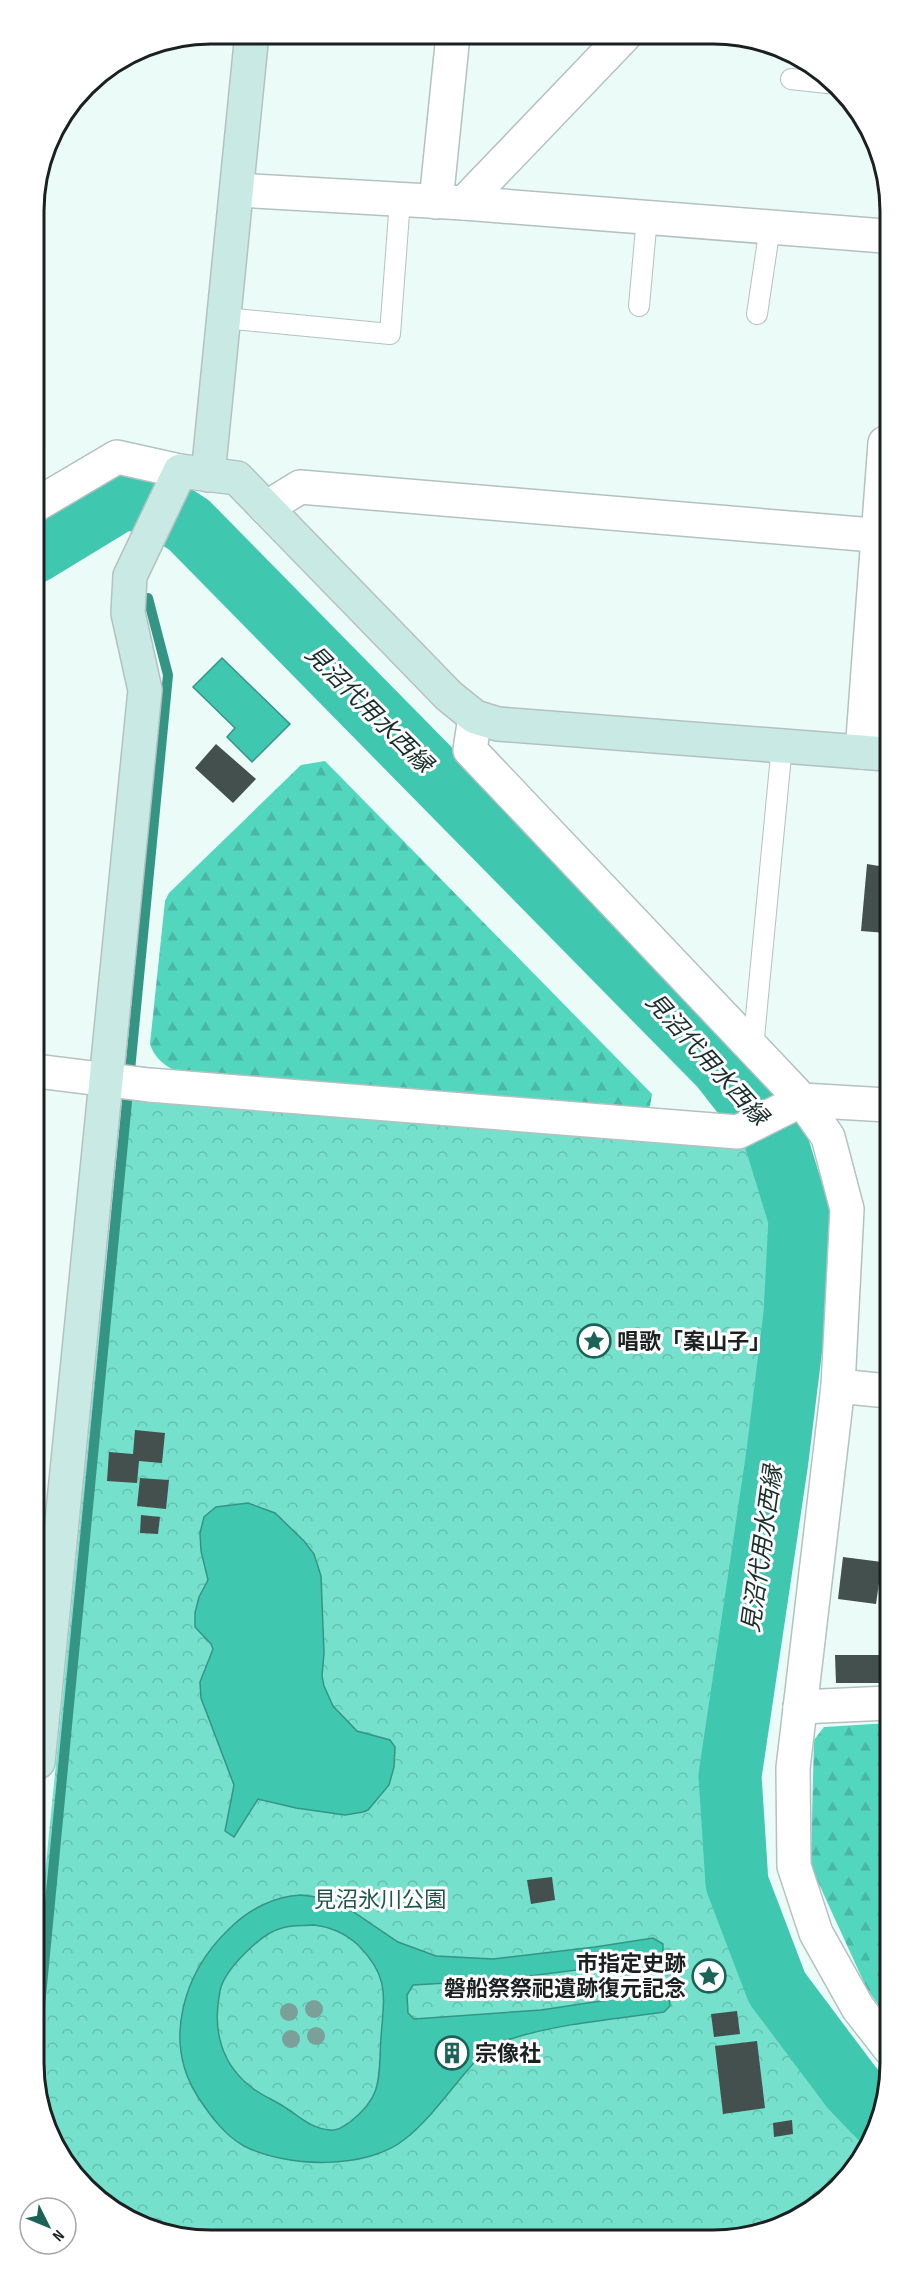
<svg xmlns="http://www.w3.org/2000/svg" width="923" height="2274" font-family="'Sofia Sans Condensed','Noto Sans JP',sans-serif">
  <style>
    .forest { fill: url(#forest-firs) }
    .park { fill: url(#park-crowns) }
    .water { fill: #40c7b0; stroke: #359585; stroke-width: 1.5; fill-rule: evenodd }
    .lines { fill: none; stroke-linecap: round; stroke-linejoin: round }
    .stream { stroke: #359585; stroke-width: 10 }
    .river { stroke: #40c7b0; stroke-width: 63 }
    .building { fill: #43504d }
    .lane-casing { stroke: #b3c2be; stroke-width: 22 }
    .street-casing { stroke: #b3c2be; stroke-width: 36 }
    .secondary-casing { stroke: #b3c2be; stroke-width: 36 }
    .lane { stroke: #fff; stroke-width: 20 }
    .street { stroke: #fff; stroke-width: 33 }
    .secondary { stroke: #c9eae4; stroke-width: 33 }
    .tree { fill: #7ba099 }
    .labels { text-anchor: middle; stroke-width: 6; stroke-linejoin: round; paint-order: stroke }
    .poi-label { font-size: 22px; font-weight: bold; fill: #1b2120; stroke: #fff; text-anchor: start }
    .park-label { font-size: 22px; fill: #1f564c; stroke: #fff }
    .water-label { font-size: 24px; font-style: italic; fill: #192f2a; stroke: #fff }
    .rim { fill: none; stroke: #1b2120; stroke-width: 3 }
  </style>
  <defs>
    <pattern id="forest-firs" width="22" height="20" patternUnits="userSpaceOnUse" patternTransform="scale(1.5)"><rect width="22" height="20" fill="#53d6be"/><path d="M5 1l3.5 6h-7zM16 11l3.5 6h-7z" fill="#48b7a3"/></pattern>
    <pattern id="park-crowns" width="20" height="18" patternUnits="userSpaceOnUse" patternTransform="scale(1.5)"><rect width="20" height="18" fill="#75e1cc"/><path d="M2 6a3 3 0 1 1 6 0M12 15a3 3 0 1 1 6 0" fill="none" stroke="#65c1af"/></pattern>
  </defs>
  <rect width="100%" height="100%" fill="#ebfbf7"/>
  <g class="forest">
    <path d="M325 761 652 1094 650 1106 639 1114 172 1069C161 1063 154 1056 150 1044L165 901 169 893 301 765Z"/>
    <polygon points="889,1723 889,2020 867,1989 813,1871 811,1858 814,1740 824,1727"/>
  </g>
  <polygon class="park" points="123,1091 700,1144 753,1146 771,1191 779,1250 751,1469 711,1745 708,1786 715,1864 740,1966 752,1994 768,2018 870,2142 846,2180 811,2211 758,2235 176,2238 93,2197 57,2152 39,2109 38,1944"/>
  <g class="water">
    <polygon points="222,658 290,724 252,762 227,737 235,728 193,687"/>
    <polygon points="248,1503 275,1513 304,1541 314,1554 321,1576 324,1653 322,1676 324,1686 333,1706 357,1731 390,1740 395,1747 394,1767 389,1785 368,1810 363,1812 345,1815 296,1808 258,1799 234,1837 225,1831 234,1785 201,1698 200,1682 213,1649 211,1644 195,1627 195,1613 199,1597 208,1580 201,1551 200,1533 204,1517 216,1507"/>
    <path d="M301 1895 316 1897 352 1911 398 1942 436 1956 493 1959 595 1947 653 1938 663 1944V1955L654 1960 499 1980 413 1985 407 1995 408 2013 414 2019 541 2010 661 1992 669 1997 670 2006 664 2012C615 2019 564 2023 517 2037 509 2040 498 2041 491 2046 481 2053 474 2063 466 2072 447 2094 428 2121 405 2139 367 2170 287 2168 244 2146 224 2135 210 2115 198 2097 162 2041 184 1972 229 1929 248 1910 274 1896 301 1895ZM314 1925C331 1927 345 1933 358 1945 390 1977 384 1996 381 2037 378 2075 385 2095 350 2122 344 2126 338 2131 330 2130 312 2129 300 2117 286 2108 276 2101 265 2097 255 2090 221 2066 212 2030 220 1991 224 1970 261 1933 282 1928 292 1925 303 1926 314 1925ZM453 2037 460 2040 464 2047 463 2054 458 2060 451 2061 444 2058C438 2047 441 2040 453 2037Z"/>
  </g>
  <g class="lines">
    <polyline class="stream" points="39,2017 168,675 148,598"/>
    <polyline class="river" points="34,552 121,499 152,501 189,525 721,1066 774,1134 800,1219 795,1314 777,1460 730,1776 737,1883 777,1988 852,2088 880,2117"/>
  </g>
  <g class="building">
    <polygon points="216,744 256,779 233,803 195,768"/>
    <polygon points="879,856 886,857 886,933 861,931 867,864 879,866"/>
    <polygon points="135,1430 165,1433 162,1463 139,1461 137,1483 107,1481 109,1452 133,1454"/>
    <polygon points="886,1469 888,1469 888,1491 884,1490"/>
    <polygon points="140,1478 169,1480 166,1509 137,1506"/>
    <polygon points="141,1515 160,1517 158,1534 140,1533"/>
    <polygon points="843,1557 882,1562 876,1604 838,1599"/>
    <polygon points="835,1655 887,1655 887,1683 836,1683"/>
    <polygon points="552,1877 555,1900 531,1904 527,1880"/>
    <polygon points="889,1966 889,1992 886,1992 880,1968"/>
    <polygon points="737,2011 740,2034 714,2037 711,2014"/>
    <polygon points="757,2041 765,2108 723,2114 715,2046"/>
    <polygon points="455,2049 456,2057 448,2057 447,2050"/>
    <polygon points="792,2120 793,2134 774,2137 773,2123"/>
  </g>
  <g class="lines">
    <g class="lane-casing">
      <g id="lane">
        <polyline points="791,79 836,84"/>
        <polyline points="639,306 647,217"/>
        <polyline points="757,314 770,227"/>
        <polyline points="224,318 390,334 400,200"/>
        <polyline points="753,1048 782,745"/>
      </g>
    </g>
    <g class="street-casing">
      <g id="street">
        <polyline points="237,190 464,203 884,236"/>
        <polyline points="436,202 453,35"/>
        <polyline points="464,203 624,36"/>
        <polyline points="34,506 117,457 180,471"/>
        <polyline points="266,508 300,487 885,536"/>
        <polyline points="475,717 470,750 802,1100 887,1105"/>
        <polyline points="862,752 885,443"/>
        <polyline points="36,1071 149,1085 738,1132 802,1100 828,1137 847,1209 838,1386 793,1768 794,1866 816,1933 858,2008 890,2049"/>
        <polyline points="838,1386 888,1391"/>
        <polyline points="800,1707 889,1703"/>
      </g>
    </g>
    <g class="secondary-casing">
      <g id="secondary">
        <polyline points="208,475 252,33"/>
        <polyline points="38,1762 145,690 128,613 130,576 180,471 237,478 449,696 475,717 498,724 886,754"/>
      </g>
    </g>
    <use href="#lane" class="lane"/>
    <use href="#street" class="street"/>
    <use href="#secondary" class="secondary"/>
  </g>
  <g class="tree">
    <circle cx="314" cy="2009" r="9"/>
    <circle cx="289" cy="2012" r="9"/>
    <circle cx="316" cy="2036" r="9"/>
    <circle cx="291" cy="2039" r="9"/>
  </g>
  <defs>
    <g id="sight-ring" transform="scale(1.725)"><circle r="9.5" fill="#fff" stroke="#1b6357" stroke-width="1.5"/><path d="M0-6L1.8-2.2L6-1.7L2.9 1.2L3.7 5.4L0 3.3L-3.7 5.4L-2.9 1.2L-6-1.7L-1.8-2.2Z" fill="#1b6357"/></g>
    <g id="building-ring" transform="scale(1.725)"><circle r="9.5" fill="#fff" stroke="#1b6357" stroke-width="1.5"/><path d="M-4-6H4V6H1V3H-1V6H-4ZM-2.5-4.3h1.7v1.8h-1.7ZM.8-4.3h1.7v1.8H.8ZM-2.5-1h1.7V.8h-1.7ZM.8-1h1.7V.8H.8Z" fill="#1b6357"/></g>
  </defs>
  <g fill-rule="evenodd">
    <use href="#sight-ring" x="594" y="1341"/>
    <use href="#sight-ring" x="709" y="1976"/>
    <use href="#building-ring" x="452" y="2053"/>
  </g>
  <g class="labels">
    <g class="poi-label">
      <text x="617" y="1349">唱歌「案山子」</text>
      <text x="686" y="1971" text-anchor="end">市指定史跡<tspan x="686" dy="25">磐船祭祭祀遺跡復元記念</tspan></text>
      <text x="475" y="2061">宗像社</text>
    </g>
    <g class="park-label">
      <text x="380" y="1907">見沼氷川公園</text>
    </g>
    <g class="water-label">
      <text transform="translate(369 709) rotate(45)" y="8">見沼代用水西縁</text>
      <text transform="translate(707 1059) rotate(48)" y="8">見沼代用水西縁</text>
      <text transform="translate(762 1549) rotate(-82)" y="8">見沼代用水西縁</text>
    </g>
  </g>
  <path d="M0 0H923V2274H0ZM211 44H713A167 167 0 0 1 880 211V2063A167 167 0 0 1 713 2230H211A167 167 0 0 1 44 2063V211A167 167 0 0 1 211 44Z" fill="#fff" fill-rule="evenodd"/>
  <path class="rim" d="M211 44H713A167 167 0 0 1 880 211V2063A167 167 0 0 1 713 2230H211A167 167 0 0 1 44 2063V211A167 167 0 0 1 211 44Z"/>
  <g transform="translate(48 2226) rotate(133)"><circle r="28" fill="#ffffff" stroke="#a4a6a6" stroke-width="1.5"/>
  <path d="M0-4.5L10 22L0 15L-10 22Z" fill="#1b6357"/>
  <text y="-9" font-size="16" font-weight="bold" text-anchor="middle" fill="#1b2120">N</text>
  </g>
</svg>
